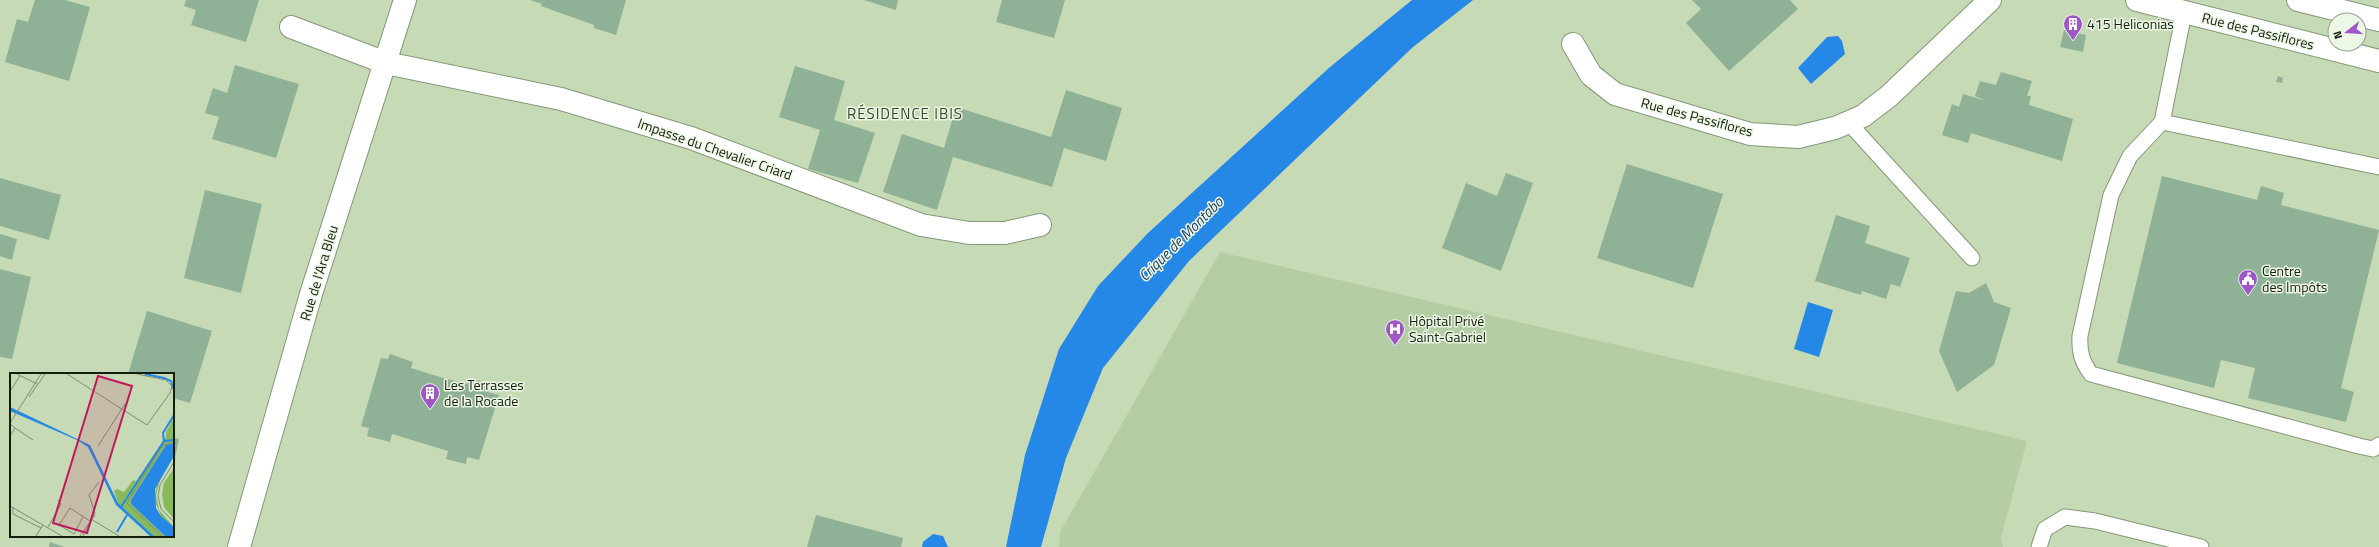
<svg xmlns="http://www.w3.org/2000/svg" width="2379" height="547" font-family="'Titillium Web',sans-serif">
  <style>
    .built { fill: #b5cda4 }
    .water { fill: #2688e6 }
    .building { fill: #8fb196 }
    .lines { fill: none; stroke-linecap: round; stroke-linejoin: round }
    .lane-casing { stroke: #859877; stroke-width: 17 }
    .street-casing { stroke: #859877; stroke-width: 24 }
    .lane { stroke: #fff; stroke-width: 15 }
    .street { stroke: #fff; stroke-width: 22 }
    .labels { text-anchor: middle; stroke-width: 3; stroke-linejoin: round; paint-order: stroke }
    .poi-label { font-size: 14px; fill: #151d0f; stroke: #edf7e5; text-anchor: start }
    .street-label { font-size: 14px; fill: #151d0f; stroke: #edf7e5 }
    .neighbourhood-label { font-size: 15px; letter-spacing: 1px; fill: #344426; stroke: #edf7e5 }
    .water-label { font-size: 15px; font-style: italic; fill: #1b3f65; stroke: #edf7e5 }
    .inset-river { fill: none; stroke: #2688e6; stroke-width: 2 }
    .inset-road { fill: none; stroke: #7f8e73; stroke-width: 1 }
    .view { fill: #c2185b; fill-opacity: 0.15; stroke: #c2185b; stroke-width: 2 }
    .inset-edge { fill: none; stroke: #151d0f; stroke-width: 2 }
  </style>
  <rect width="100%" height="100%" fill="#c6dab6"/>
  <polygon class="built" points="1220,252 2027,441 2001,538 2003,547 1059,547 1060,532"/>
  <g class="water">
    <polygon points="1412,0 1473,0 1413,47 1189,261 1103,368 1066,458 1041,547 1006,547 1025,455 1059,349 1098,286 1148,233 1330,67"/>
    <polygon points="1838,36 1842,41 1845,54 1811,84 1798,68 1827,37"/>
    <polygon points="1808,302 1833,310 1819,357 1794,349"/>
    <polygon points="933,534 943,536 948,547 922,547 923,542"/>
  </g>
  <g class="building">
    <polygon points="35,0 65,0 90,7 69,81 5,62 17,19 28,22"/>
    <polygon points="186,0 259,0 246,42 191,25 196,10 184,6"/>
    <polygon points="530,0 626,0 616,35 594,28 594,25 541,6 542,4"/>
    <polygon points="864,0 898,0 896,10"/>
    <polygon points="1002,0 1065,0 1054,38 996,22"/>
    <polygon points="1692,0 1790,0 1798,9 1729,71 1686,23 1701,9"/>
    <polygon points="2064,30 2086,35 2083,52 2060,47"/>
    <polygon points="235,65 299,84 276,158 212,139 219,117 205,113 213,88 227,93"/>
    <polygon points="795,66 845,81 834,120 875,133 858,183 808,169 820,130 779,117"/>
    <polygon points="2001,72 2032,81 2027,96 2031,96 2029,105 2073,119 2062,161 1971,133 1968,143 1942,135 1952,104 1959,107 1963,94 1986,101 1975,96 1980,81 1996,85"/>
    <polygon points="2278,76 2283,78 2282,83 2276,82"/>
    <polygon points="1066,90 1122,108 1106,161 1064,148 1052,187 953,157 937,210 883,192 902,134 944,148 956,107 1051,137"/>
    <polygon points="1627,164 1723,194 1693,288 1597,258"/>
    <polygon points="1506,173 1533,183 1501,271 1442,248 1466,183 1497,196"/>
    <polygon points="2162,176 2257,200 2261,186 2284,193 2281,205 2379,230 2341,388 2354,392 2346,422 2248,398 2255,368 2221,360 2214,388 2117,363"/>
    <polygon points="0,178 61,195 49,240 0,226"/>
    <polygon points="205,190 262,204 241,293 184,278"/>
    <polygon points="1836,215 1870,226 1865,243 1910,258 1900,287 1891,284 1886,299 1862,291 1861,295 1815,281"/>
    <polygon points="0,234 17,239 12,260 0,256"/>
    <polygon points="0,269 31,277 12,359 0,357"/>
    <polygon points="1986,283 1994,302 2011,308 1994,365 1957,392 1939,351 1956,291 1969,293"/>
    <polygon points="147,311 212,331 190,403 173,398 173,374 128,374"/>
    <polygon points="390,354 413,362 411,368 443,378 467,384 469,378 489,384 488,392 499,395 479,460 467,457 466,464 446,459 448,451 392,434 390,442 367,436 369,428 361,426 381,358 388,359"/>
    <polygon points="173,438 179,439 174,462 173,462"/>
    <polygon points="816,515 903,538 901,547 807,547"/>
    <polygon points="50,542 64,547 49,547"/>
  </g>
  <g class="lines">
    <g class="lane-casing">
      <g id="lane">
        <path d="M2184 13 2162 122 2130 156 2111 195 2080 336C2079 352 2082 362 2091 374L2359 446 2373 449 2379 445"/>
        <polyline points="1848,122 1972,258"/>
        <polyline points="2162,122 2379,167"/>
        <polyline points="2039,547 2045,529 2065,517 2095,521 2201,547"/>
      </g>
    </g>
    <g class="street-casing">
      <g id="street">
        <polyline points="2137,0 2379,61"/>
        <polyline points="2298,0 2379,20"/>
        <polyline points="291,27 386,63 561,99 691,138 921,225 969,233 1005,233 1040,225"/>
        <polyline points="1573,44 1591,75 1615,94 1750,134 1798,137 1835,128 1863,116 1889,96 1990,0"/>
        <polyline points="239,547 311,294 405,0"/>
      </g>
    </g>
    <use href="#lane" class="lane"/>
    <use href="#street" class="street"/>
  </g>
  <defs>
    <g id="building-pin" transform="scale(1)"><path d="M0 17L-7.5 6A9.5 9.5 0 1 1 7.5 6Z" fill="#a056c9" stroke="#edf7e5"/><path d="M-4-6H4V6H1V3H-1V6H-4ZM-2.5-4.3h1.7v1.8h-1.7ZM.8-4.3h1.7v1.8H.8ZM-2.5-1h1.7V.8h-1.7ZM.8-1h1.7V.8H.8Z" fill="#fff"/></g>
    <g id="civic-pin" transform="scale(1)"><path d="M0 17L-7.5 6A9.5 9.5 0 1 1 7.5 6Z" fill="#a056c9" stroke="#edf7e5"/><path d="M-.6-6.5H3V-4.5H.6V-3L4-1V1h2V6H-6V1h2V-1L-.6-3ZM-1.2 2.5V6h2.4V2.5Z" fill="#fff"/></g>
    <g id="hospital-pin" transform="scale(1)"><path d="M0 17L-7.5 6A9.5 9.5 0 1 1 7.5 6Z" fill="#a056c9" stroke="#edf7e5"/><path d="M-5-5h3v3.5h4V-5h3V5h-3V1.5h-4V5h-3Z" fill="#fff"/></g>
  </defs>
  <g fill-rule="evenodd">
    <use href="#building-pin" x="2073" y="24"/>
    <use href="#civic-pin" x="2248" y="279"/>
    <use href="#hospital-pin" x="1395" y="329"/>
    <use href="#building-pin" x="430" y="393"/>
  </g>
  <g class="labels">
    <g class="poi-label">
      <text x="2087" y="29">415 Heliconias</text>
      <text x="2262" y="276">Centre<tspan x="2262" dy="16">des Impôts</tspan></text>
      <text x="1409" y="326">Hôpital Privé<tspan x="1409" dy="16">Saint-Gabriel</tspan></text>
      <text x="444" y="390">Les Terrasses<tspan x="444" dy="16">de la Rocade</tspan></text>
    </g>
    <g class="street-label">
      <text transform="translate(2258 31) rotate(14)" y="5">Rue des Passiflores</text>
      <text transform="translate(1697 117) rotate(15)" y="5">Rue des Passiflores</text>
      <text transform="translate(715 149) rotate(19)" y="5">Impasse du Chevalier Criard</text>
      <text transform="translate(319 273) rotate(-73)" y="5">Rue de l'Ara Bleu</text>
    </g>
    <g class="neighbourhood-label">
      <text x="905" y="119">RÉSIDENCE IBIS</text>
    </g>
    <g class="water-label">
      <text transform="translate(1181 239) rotate(-45)" y="5">Crique de Montabo</text>
    </g>
  </g>
  <g transform="translate(10 373)">
    <rect width="164" height="164" fill="#c6dab6"/>
    <path d="M164 44V70H160L150 82 121 127V131L155 163H144L108 130 104 118 107 116 114 119 123 107 126 108 156 64V59ZM164 83 150 107 146 122 149 137 164 154 151 143 144 126 148 107ZM164 95V146L154 134 152 122 154 110Z" fill="#88b95c"/>
    <path d="M0 34 80 72 108 130 144 163H140L106 132 78 74 67 67 0 38ZM164 70V83L145 116 146 135 151 143 164 154V163H155L121 131V127L156 72Z" fill="#2688e6"/>
    <path class="inset-river" d="M135 1 154 5 161 8 164 17M154 68 153 60 164 42M111 134 154 68 164 67M107 159 117 142"/>
    <path class="inset-road" d="M7 1 27 11M57 1 137 52 160 20 162 13 156 7 127 1M0 18 10 3M19 24 35 1M0 50 31 1M0 51 5 55 0 63M5 55 23 67M88 73 115 31M164 89 150 112 148 123 151 136 164 149M0 133 52 163M3 134V141L31 155M73 144 64 161 49 152 60 135 80 148M81 146 109 163M38 154 51 131 48 127M26 163 33 152M70 163 85 142M73 163 85 140 79 122 89 109M152 163 117 130 153 72 164 69"/>
    <path class="view" d="M88 3 122 13 77 160 43 150Z"/>
    <rect width="164" height="164" class="inset-edge"/>
  </g>
  <g transform="translate(2347 32) rotate(253)"><circle r="19" fill="#edf7e5" stroke="#97a08f"/>
  <path d="M0-3L7 15L0 10L-7 15Z" fill="#a056c9"/>
  <text y="-6" font-size="11" font-weight="bold" text-anchor="middle" fill="#151d0f">N</text>
  </g>
</svg>
